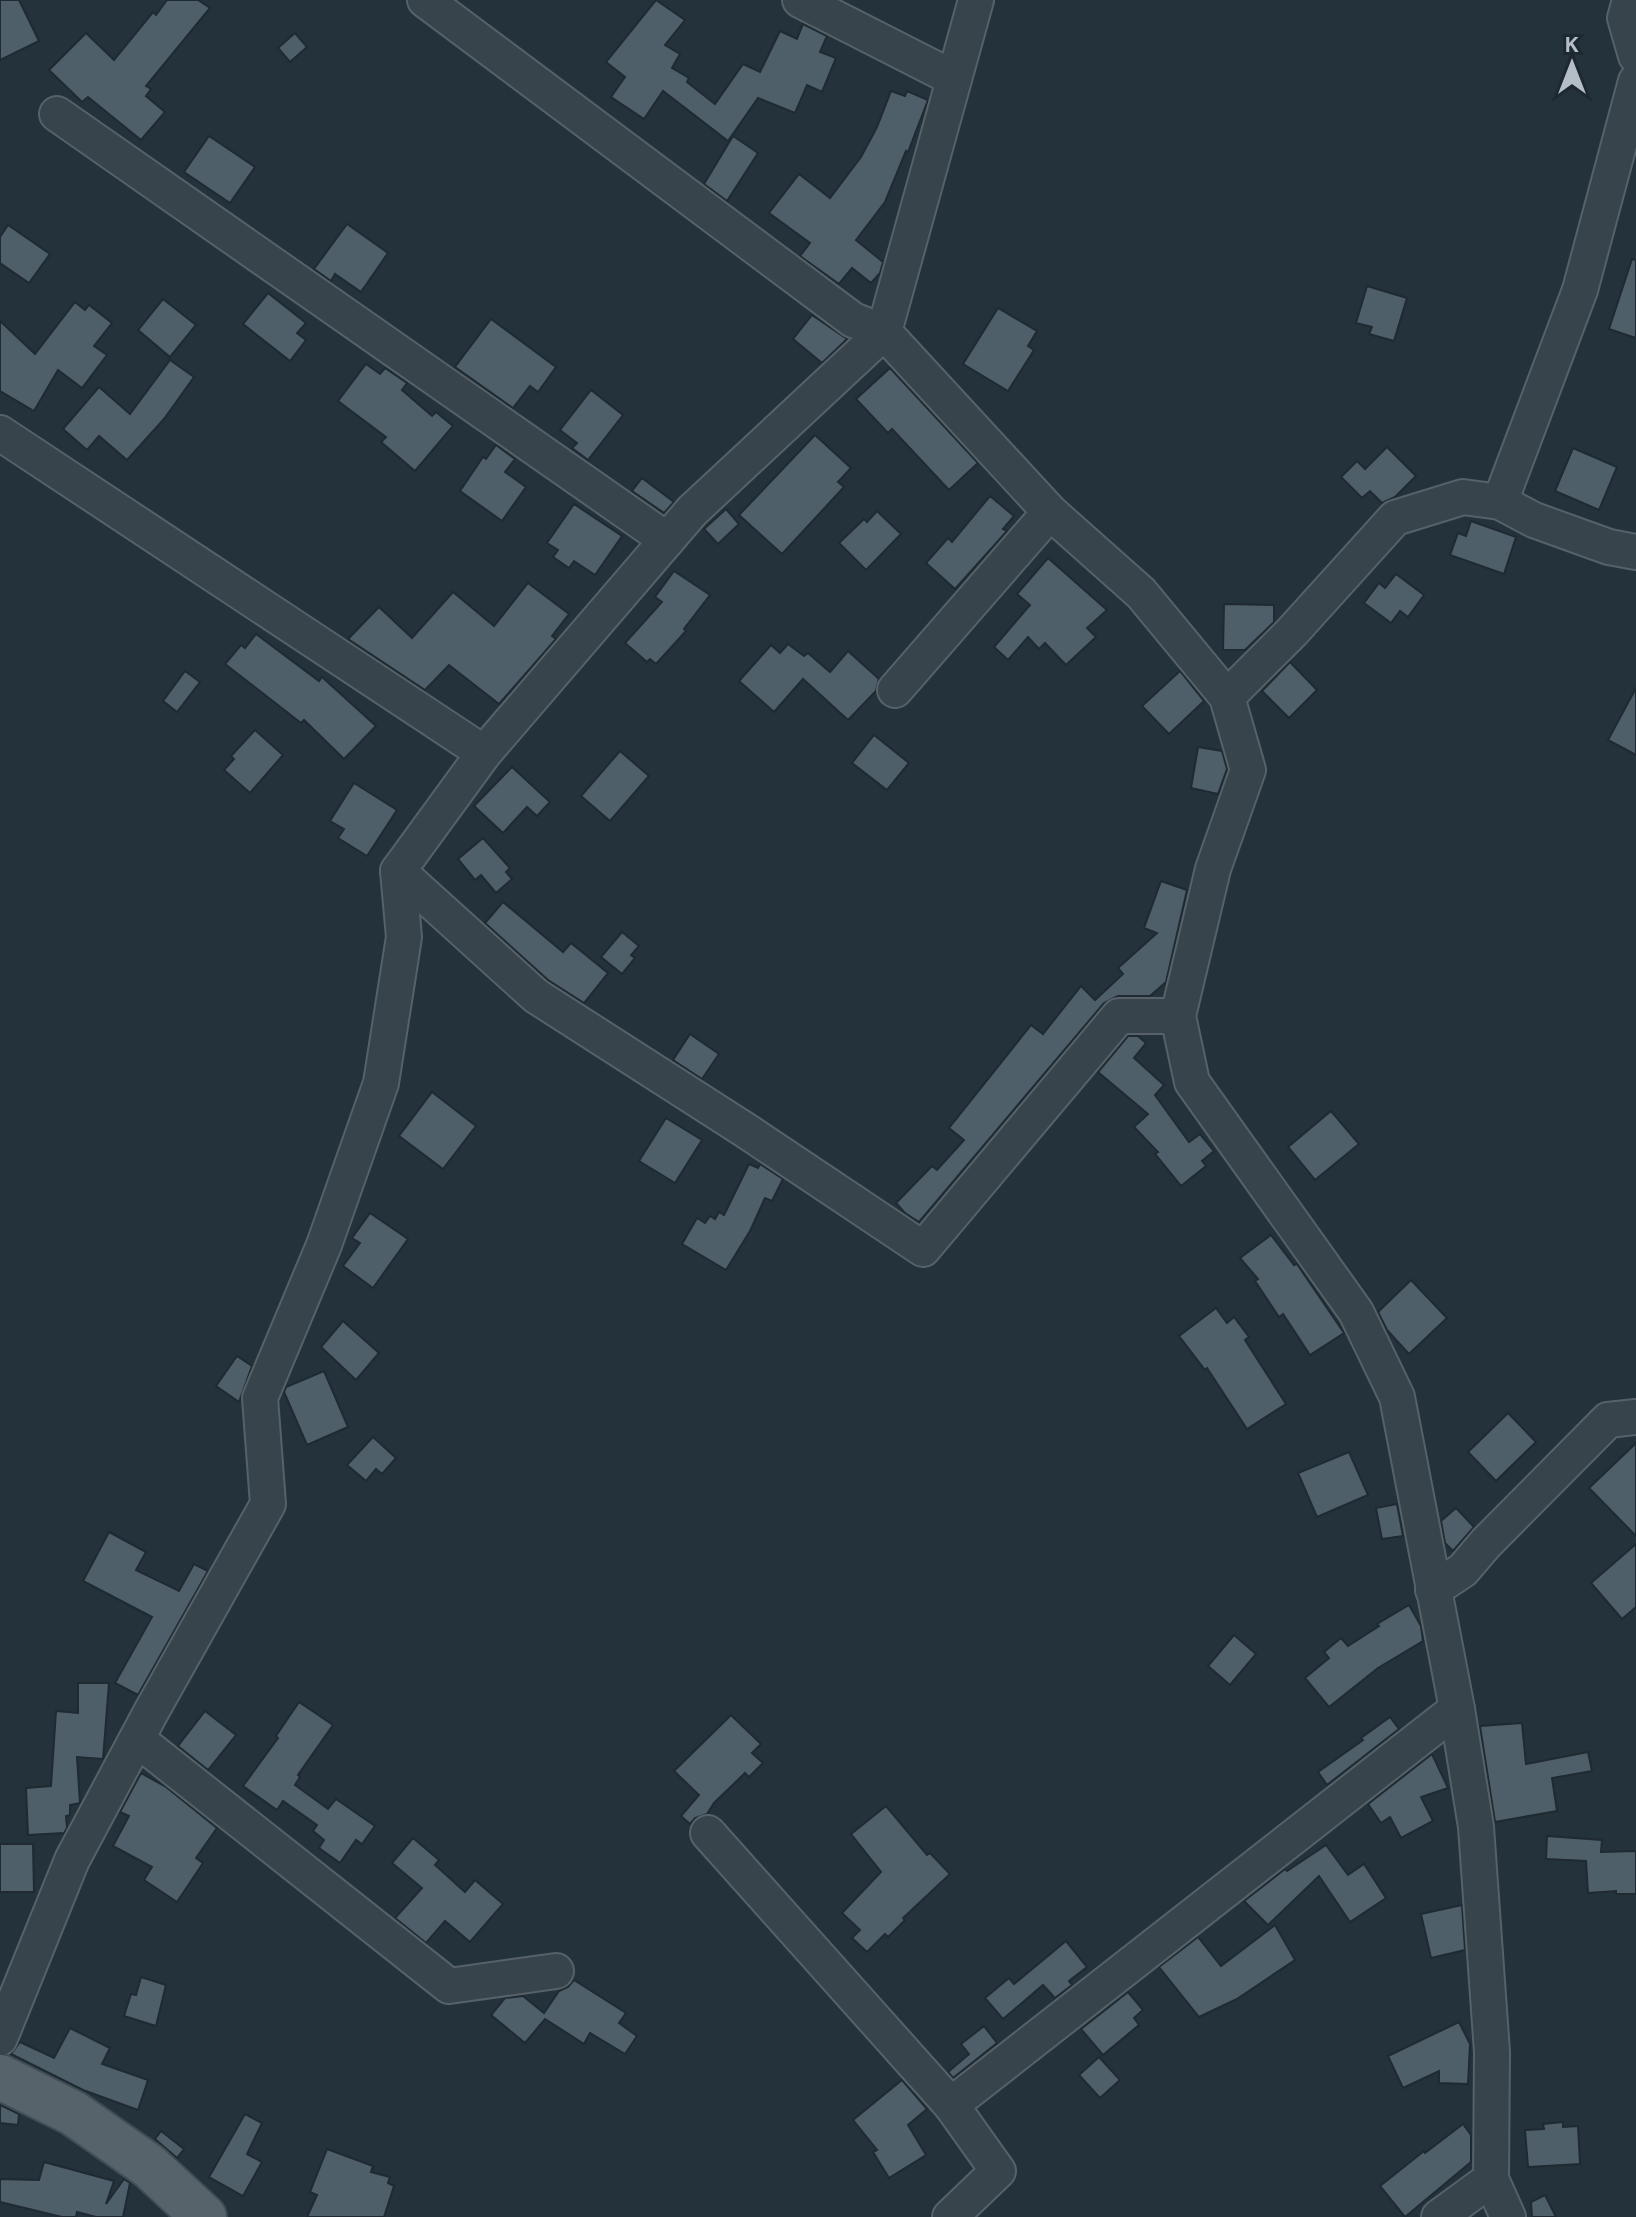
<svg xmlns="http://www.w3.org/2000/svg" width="1636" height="2217" font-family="'DM Sans',sans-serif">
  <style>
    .building { fill: #4f5f69; stroke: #1f2a32; stroke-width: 2 }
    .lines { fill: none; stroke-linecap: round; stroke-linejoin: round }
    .minor-casing { stroke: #566169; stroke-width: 38 }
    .major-casing { stroke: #414d54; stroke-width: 48 }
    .minor { stroke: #37444b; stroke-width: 34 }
    .major { stroke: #56636b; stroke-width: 44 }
  </style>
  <rect width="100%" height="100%" fill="#24323b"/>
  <g class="building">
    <polygon points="0,0 19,0 39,41 0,60"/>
    <polygon points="167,0 198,0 210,8 146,86 151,89 146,96 165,112 141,140 88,97 82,102 49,70 86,33 114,60 153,12 156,15"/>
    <polygon points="656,0 685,20 665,45 680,54 672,68 689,78 687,82 715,104 743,64 760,72 780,31 797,39 803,24 827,36 820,52 836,58 822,92 807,85 795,113 758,98 728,141 663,91 644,119 611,97 625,77 606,62"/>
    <polygon points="295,33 307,47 290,62 278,48"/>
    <polygon points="891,91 905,96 907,91 928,100 908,152 906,151 885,202 856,240 883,262 880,273 871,283 852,268 839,284 800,256 810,243 769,213 799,174 830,198 861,157 877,127"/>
    <polygon points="209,136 255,167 230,203 184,172"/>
    <polygon points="733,136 758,153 727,201 704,184"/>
    <polygon points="347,224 388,253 361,292 335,274 331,281 314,269"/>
    <polygon points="8,225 50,254 29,283 0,263 0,237"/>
    <polygon points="1632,259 1636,260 1636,338 1609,329"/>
    <polygon points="1367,286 1407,298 1394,341 1369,334 1372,327 1356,323"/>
    <polygon points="268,293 306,323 297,333 306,340 290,361 243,324"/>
    <polygon points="163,299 196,325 170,357 138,330"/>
    <polygon points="75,302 85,310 89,305 112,323 94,346 107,355 82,388 58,370 34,411 0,391 0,321 35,354"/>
    <polygon points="998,308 1037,331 1028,346 1034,350 1008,391 963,364"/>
    <polygon points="812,315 847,339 822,363 793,339"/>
    <polygon points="491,319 556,367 538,392 530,386 513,408 455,367"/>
    <polygon points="170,360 194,377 164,419 127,460 99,436 87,450 63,429 99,387 130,414"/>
    <polygon points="366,364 380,374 385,368 407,383 402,390 432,416 436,412 453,426 415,471 381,442 386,437 338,401"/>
    <polygon points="890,368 978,463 949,490 892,429 888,433 856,399"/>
    <polygon points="591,390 623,415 588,460 572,448 577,443 560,430"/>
    <polygon points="815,435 851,468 838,482 844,487 782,554 739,515"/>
    <polygon points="496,445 515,459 505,472 526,487 502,521 460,491 483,457 486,459"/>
    <polygon points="1387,447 1416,476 1395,497 1382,503 1370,491 1362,498 1341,477 1357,461 1365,469"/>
    <polygon points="1573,448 1617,467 1599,510 1555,491"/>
    <polygon points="642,478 674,502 664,513 632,491"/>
    <polygon points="990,496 1014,516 1003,529 1007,531 955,589 926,563 948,538 952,542"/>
    <polygon points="574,504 622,536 595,575 574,561 569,568 553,557 558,550 547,543"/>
    <polygon points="726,509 739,524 718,544 704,529"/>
    <polygon points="877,511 901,534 866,570 839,543 864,519 867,522"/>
    <polygon points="1471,521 1516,537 1504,574 1450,555 1458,533 1466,536"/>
    <polygon points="1048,558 1107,610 1087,628 1096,637 1066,665 1045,643 1039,649 1028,637 1008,660 994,647 1030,605 1017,594"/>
    <polygon points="674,571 710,595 684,629 686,631 656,664 650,659 647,662 625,643 662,602 655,597"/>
    <polygon points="1396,574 1424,595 1408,617 1400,611 1391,623 1364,603 1379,583 1385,588"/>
    <polygon points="528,583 569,614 552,636 556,639 499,704 449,665 425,690 348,639 379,607 412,638 453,592 494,626"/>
    <polygon points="1224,604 1274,605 1274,622 1245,650 1223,650"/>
    <polygon points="256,634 319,681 322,677 376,726 344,759 304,720 301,723 225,664 241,645 245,648"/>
    <polygon points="788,644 804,656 808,653 830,672 848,651 879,679 876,691 848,720 803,679 774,712 739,681 771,645 780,653"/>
    <polygon points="1290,662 1317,690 1289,718 1262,691"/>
    <polygon points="185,671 200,682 177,712 163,701"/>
    <polygon points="1180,671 1204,701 1169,734 1142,706"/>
    <polygon points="1636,688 1636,755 1608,740"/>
    <polygon points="255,730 283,755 250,793 224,770 234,759 231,756"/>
    <polygon points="874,735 909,763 887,790 852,763"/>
    <polygon points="1198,747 1222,751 1227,769 1218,794 1191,788"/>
    <polygon points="620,751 649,776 610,821 581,796"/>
    <polygon points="512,767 550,802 537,816 527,807 503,833 474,806"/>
    <polygon points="354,783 397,810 367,856 338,838 344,829 330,821"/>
    <polygon points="483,838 510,868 506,872 512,879 496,893 481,875 475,880 458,859"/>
    <polygon points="1161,881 1187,890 1166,982 1150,996 1118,996 1104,1003 919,1222 905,1213 896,1203 932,1166 937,1170 964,1140 949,1128 1031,1025 1043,1034 1081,986 1095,1000 1123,974 1118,968 1157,933 1144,928"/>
    <polygon points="503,902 563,952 571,943 608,973 584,1003 548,980 485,923"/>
    <polygon points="622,932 639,946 631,955 635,958 622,974 601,957"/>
    <polygon points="690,1034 719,1054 702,1079 673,1060"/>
    <polygon points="1128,1036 1138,1036 1146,1043 1134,1058 1164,1085 1155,1095 1189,1142 1200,1134 1214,1151 1202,1161 1206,1166 1181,1186 1155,1154 1158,1152 1134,1127 1148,1114 1098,1072"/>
    <polygon points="432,1092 476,1126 443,1169 399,1136"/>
    <polygon points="1331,1111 1359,1144 1315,1180 1288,1147"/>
    <polygon points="666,1118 702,1140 675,1183 639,1161"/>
    <polygon points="749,1164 758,1168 760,1164 783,1179 772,1201 765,1198 750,1231 726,1270 682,1244 697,1218 705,1223 710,1216 715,1219 719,1212 724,1215"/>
    <polygon points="370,1213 408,1239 373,1288 343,1266 360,1243 352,1238"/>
    <polygon points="1271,1235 1294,1265 1297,1264 1344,1333 1310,1355 1283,1314 1279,1317 1255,1281 1258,1279 1240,1258"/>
    <polygon points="1411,1280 1447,1318 1409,1354 1387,1330 1378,1312"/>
    <polygon points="1216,1308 1227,1323 1234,1317 1249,1337 1245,1340 1286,1404 1247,1429 1207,1368 1205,1370 1179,1336"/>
    <polygon points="343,1321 379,1353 356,1380 321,1347"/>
    <polygon points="237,1356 252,1366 239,1402 216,1386"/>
    <polygon points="324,1371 348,1427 307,1445 284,1392 286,1387"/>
    <polygon points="1508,1413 1536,1442 1496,1481 1468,1452"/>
    <polygon points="373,1437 396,1458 382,1474 376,1469 366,1481 347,1465"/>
    <polygon points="1636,1443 1636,1536 1589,1488"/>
    <polygon points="1349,1452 1368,1495 1317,1517 1298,1473"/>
    <polygon points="1397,1504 1403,1536 1382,1539 1376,1508"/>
    <polygon points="1456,1508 1474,1527 1453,1551 1445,1543 1441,1521"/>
    <polygon points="109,1532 146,1552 136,1570 179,1591 194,1564 208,1571 138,1695 115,1683 152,1617 83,1581"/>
    <polygon points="1636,1544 1636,1607 1622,1619 1591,1583"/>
    <polygon points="1409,1605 1421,1626 1423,1641 1378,1668 1329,1707 1305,1678 1329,1658 1324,1652 1341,1638 1348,1646 1379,1626 1377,1624"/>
    <polygon points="1234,1635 1256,1654 1230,1685 1208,1666"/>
    <polygon points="78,1683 109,1683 103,1759 77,1757 80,1803 70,1805 70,1815 66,1816 67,1828 64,1833 28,1835 26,1788 51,1786 56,1711 78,1713"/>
    <polygon points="299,1702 333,1725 298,1775 300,1777 295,1785 328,1809 336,1799 375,1826 362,1844 356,1840 340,1863 319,1848 324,1840 313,1831 317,1825 283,1801 277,1810 243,1786 278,1738 276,1736"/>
    <polygon points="205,1711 236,1735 208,1770 178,1746"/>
    <polygon points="731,1715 761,1744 752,1753 763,1763 749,1777 745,1773 714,1803 707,1814 695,1818 690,1824 681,1816 699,1795 674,1771"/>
    <polygon points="1390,1717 1399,1729 1327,1785 1318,1772 1363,1740 1361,1738"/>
    <polygon points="1522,1723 1526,1764 1588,1752 1592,1771 1552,1778 1557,1811 1495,1822 1480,1726"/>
    <polygon points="1432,1754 1448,1788 1421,1797 1433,1821 1401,1838 1390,1817 1381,1823 1368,1804"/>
    <polygon points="141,1773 166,1787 217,1828 196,1858 203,1863 177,1902 144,1880 152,1867 113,1846 129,1816 120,1812"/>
    <polygon points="886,1806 927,1855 930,1853 950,1874 903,1918 905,1920 888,1937 885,1934 867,1952 852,1938 860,1930 842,1913 881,1872 851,1834"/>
    <polygon points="1547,1836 1602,1840 1601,1852 1636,1851 1636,1894 1616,1894 1616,1891 1588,1893 1586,1861 1546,1859"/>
    <polygon points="413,1838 439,1860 435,1865 465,1892 475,1880 503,1904 470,1942 445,1921 426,1943 395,1918 422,1888 392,1863"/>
    <polygon points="0,1844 33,1844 34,1892 0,1892"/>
    <polygon points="1326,1845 1348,1875 1364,1864 1386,1898 1350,1922 1319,1876 1268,1925 1244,1901 1285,1869 1287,1871"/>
    <polygon points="1462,1905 1465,1950 1431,1958 1421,1914"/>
    <polygon points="1275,1925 1295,1960 1237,1999 1199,2017 1159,1967 1198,1937 1221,1966"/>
    <polygon points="1066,1941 1087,1967 1069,1981 1072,1985 1055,1998 1043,1985 1003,2019 985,1998 1009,1978 1014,1984"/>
    <polygon points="141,1977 166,1985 156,2026 124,2016 131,1994 136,1995"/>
    <polygon points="574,1980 626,2013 619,2023 637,2036 625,2054 590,2033 584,2044 545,2019 525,2043 491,2015 505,1998 523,1996 544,2013 559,1991 568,1987"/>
    <polygon points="1128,1992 1143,2010 1134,2018 1139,2025 1103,2055 1081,2029"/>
    <polygon points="1459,2022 1470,2044 1468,2084 1439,2083 1439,2071 1403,2088 1388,2056"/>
    <polygon points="984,2026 997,2043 953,2078 948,2072 969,2054 961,2044"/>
    <polygon points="70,2028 110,2048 102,2064 148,2080 138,2110 83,2090 11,2054 20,2042 54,2058"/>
    <polygon points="1099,2057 1120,2080 1100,2098 1079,2075"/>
    <polygon points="902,2080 927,2109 908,2125 926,2155 889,2178 873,2152 877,2150 853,2120"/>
    <polygon points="0,2105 19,2114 18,2125 0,2123"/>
    <polygon points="245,2114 262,2123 247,2154 262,2162 243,2196 209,2177"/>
    <polygon points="1563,2122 1563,2127 1578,2126 1580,2164 1528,2167 1525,2130 1544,2129 1543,2124"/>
    <polygon points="1463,2124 1471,2135 1471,2162 1405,2217 1380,2186 1424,2151 1425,2153"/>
    <polygon points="161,2131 184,2149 177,2158 155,2139"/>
    <polygon points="327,2149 373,2166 371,2172 390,2177 388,2183 394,2186 384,2217 307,2217 317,2195 310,2192"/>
    <polygon points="44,2162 114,2181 106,2204 124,2179 130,2183 123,2217 96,2217 77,2212 76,2217 62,2217 0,2202 0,2179 39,2180"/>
    <polygon points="1545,2195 1556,2217 1532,2217 1531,2202"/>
  </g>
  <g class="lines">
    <g class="minor-casing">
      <g id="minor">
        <polyline points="800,0 953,78"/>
        <polyline points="976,0 884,332 1050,512 1141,593 1227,697 1248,770 1213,869 1178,1016 1192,1082 1356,1312 1397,1397 1457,1709 1476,1827 1492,2052 1491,2179 1508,2217"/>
        <polyline points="1630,0 1625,18 1636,56"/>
        <polyline points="57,114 667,540"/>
        <polyline points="0,433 484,753"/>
        <polyline points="1500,502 1580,290 1636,81"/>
        <polyline points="895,690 1050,512"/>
        <polyline points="1227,697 1292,632 1395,518 1463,497 1500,502 1534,520 1609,547 1636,552"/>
        <polyline points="398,871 536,996 745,1130 923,1249 1119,1016 1178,1016"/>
        <polyline points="1433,1590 1463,1570 1486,1543 1608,1420 1636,1417"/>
        <polyline points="138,1740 449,1986 556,1971"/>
        <polyline points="708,1833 951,2105"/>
        <polyline points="0,2038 72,1860 151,1712 268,1504 260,1398 324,1245 381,1083 404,937 398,871 484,753 692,511 884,332 853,320 425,0"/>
        <polyline points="950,2217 998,2171 951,2105 1457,1709"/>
        <polyline points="1439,2217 1491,2179"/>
      </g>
    </g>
    <g class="major-casing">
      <polyline id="major" points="0,2077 73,2113 149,2166 204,2217"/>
    </g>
    <use href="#minor" class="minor"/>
    <use href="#major" class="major"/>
  </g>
  <g transform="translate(1572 64)" stroke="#1d2830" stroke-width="6" paint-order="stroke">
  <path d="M0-6L14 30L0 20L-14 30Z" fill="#b3bec7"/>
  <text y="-12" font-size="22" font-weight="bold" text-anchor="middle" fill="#b3bec7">K</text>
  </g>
</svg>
